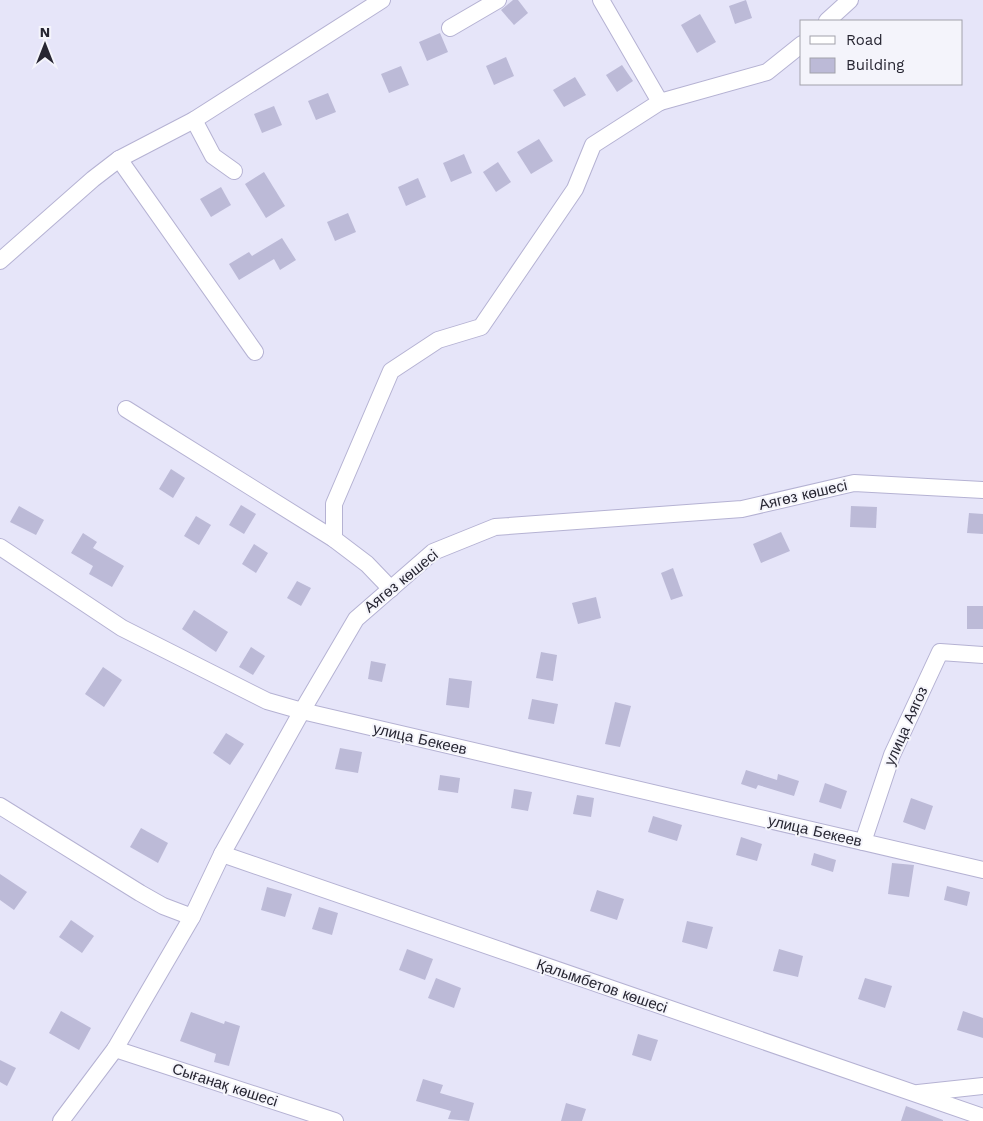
<svg xmlns="http://www.w3.org/2000/svg" width="983" height="1121" font-family="'Work Sans',sans-serif">
  <style>
    .building { fill: #bcbad7 }
    .lines { fill: none; stroke-linecap: round; stroke-linejoin: round }
    .minor-casing { stroke: #b5b2d3; stroke-width: 18 }
    .minor { stroke: #fff; stroke-width: 16 }
    .labels { text-anchor: middle; stroke-width: 4; stroke-linejoin: round; paint-order: stroke }
    .street-label { font-size: 15px; fill: #272632; stroke: #f4f4fb }
  </style>
  <rect width="100%" height="100%" fill="#e6e5f9"/>
  <g class="building">
    <polygon points="513,0 518,0 528,13 514,25 501,10"/>
    <polygon points="746,0 752,18 735,24 729,6"/>
    <polygon points="700,14 716,42 697,53 681,25"/>
    <polygon points="440,33 448,52 427,61 419,42"/>
    <polygon points="506,57 514,76 494,85 486,66"/>
    <polygon points="622,65 633,81 617,92 606,75"/>
    <polygon points="401,66 409,85 389,93 381,74"/>
    <polygon points="575,77 586,95 564,107 553,90"/>
    <polygon points="328,93 336,112 316,120 308,101"/>
    <polygon points="274,106 282,125 262,133 254,114"/>
    <polygon points="539,139 553,161 531,174 517,152"/>
    <polygon points="464,154 472,173 451,182 443,163"/>
    <polygon points="498,162 511,182 496,192 483,172"/>
    <polygon points="264,172 285,206 266,218 245,184"/>
    <polygon points="418,178 426,197 406,206 398,187"/>
    <polygon points="221,187 231,205 211,217 200,199"/>
    <polygon points="348,213 356,232 335,241 327,222"/>
    <polygon points="282,238 296,260 280,270 274,259 239,280 229,264 249,252 252,256"/>
    <polygon points="171,469 185,478 173,498 159,489"/>
    <polygon points="241,505 256,514 244,534 229,525"/>
    <polygon points="19,506 44,520 36,535 10,522"/>
    <polygon points="851,506 877,507 876,528 850,527"/>
    <polygon points="969,513 983,514 983,534 967,533"/>
    <polygon points="196,516 211,525 199,545 184,536"/>
    <polygon points="781,532 790,551 761,563 753,544"/>
    <polygon points="83,533 97,542 93,548 124,566 112,587 89,574 93,566 71,553"/>
    <polygon points="254,544 268,553 256,573 242,564"/>
    <polygon points="673,568 683,596 671,600 661,573"/>
    <polygon points="297,581 311,588 301,606 287,598"/>
    <polygon points="596,597 601,618 578,624 572,603"/>
    <rect x="967" y="606" width="16" height="23"/>
    <polygon points="194,610 228,632 216,652 182,629"/>
    <polygon points="251,647 265,656 253,675 239,667"/>
    <polygon points="541,652 557,655 553,681 536,678"/>
    <polygon points="371,661 386,664 382,682 368,679"/>
    <polygon points="103,667 122,680 104,707 85,694"/>
    <polygon points="449,678 472,681 469,708 446,705"/>
    <polygon points="532,699 558,704 554,724 528,719"/>
    <polygon points="615,702 631,706 620,747 605,744"/>
    <polygon points="226,733 244,744 230,765 213,753"/>
    <polygon points="340,748 362,752 358,773 335,769"/>
    <polygon points="746,770 777,780 778,774 799,781 794,796 758,785 756,789 741,784"/>
    <polygon points="440,775 460,778 458,793 438,790"/>
    <polygon points="825,783 847,791 841,809 819,802"/>
    <polygon points="514,789 532,792 528,811 511,808"/>
    <polygon points="577,795 594,798 591,817 573,814"/>
    <polygon points="911,798 933,806 925,830 903,822"/>
    <polygon points="653,816 682,825 677,841 648,832"/>
    <polygon points="141,828 168,843 158,863 130,847"/>
    <polygon points="741,837 762,844 757,861 736,855"/>
    <polygon points="814,853 836,860 833,872 811,865"/>
    <polygon points="892,863 914,865 909,897 888,894"/>
    <polygon points="0,874 27,892 14,910 0,900"/>
    <polygon points="947,886 970,892 967,906 944,900"/>
    <polygon points="267,887 292,894 285,917 261,910"/>
    <polygon points="597,890 624,899 617,920 590,911"/>
    <polygon points="319,907 338,913 332,935 312,929"/>
    <polygon points="71,920 94,936 82,953 59,937"/>
    <polygon points="687,921 713,927 707,949 682,942"/>
    <polygon points="407,949 433,959 425,980 399,970"/>
    <polygon points="779,949 803,956 798,977 773,971"/>
    <polygon points="436,978 461,988 454,1008 428,998"/>
    <polygon points="865,978 892,986 885,1008 858,999"/>
    <polygon points="61,1011 91,1028 79,1050 49,1033"/>
    <polygon points="963,1011 983,1018 983,1038 957,1030"/>
    <polygon points="191,1012 224,1024 225,1021 240,1026 229,1066 214,1062 216,1054 180,1041"/>
    <polygon points="638,1034 658,1040 651,1061 632,1055"/>
    <polygon points="0,1060 16,1068 7,1086 0,1082"/>
    <polygon points="423,1079 443,1085 440,1093 474,1103 469,1121 448,1119 451,1111 416,1101"/>
    <polygon points="566,1103 586,1109 582,1121 561,1121"/>
    <polygon points="906,1106 943,1120 943,1121 901,1121"/>
  </g>
  <g class="lines">
    <g class="minor-casing">
      <g id="minor">
        <polyline points="827,21 850,0"/>
        <polyline points="450,28 498,0"/>
        <polyline points="660,102 767,72 802,44"/>
        <polyline points="194,120 213,156 234,171"/>
        <polyline points="119,159 255,352"/>
        <polyline points="0,261 93,179 119,159 194,120 382,0"/>
        <polyline points="126,409 334,539 367,564 391,589"/>
        <polyline points="334,539 334,504 391,371 438,340 481,327 575,189 593,145 660,102 601,0"/>
        <polyline points="0,547 122,628 267,701 302,711 356,619 433,552 495,527 742,509 854,483 983,490"/>
        <polyline points="0,806 140,893 163,906 192,917 222,854 302,711 983,870"/>
        <polyline points="863,842 892,755 940,652 983,655"/>
        <polyline points="222,854 983,1117"/>
        <polyline points="115,1049 335,1121"/>
        <polyline points="918,1093 983,1086"/>
        <polyline points="61,1121 115,1049 192,917"/>
      </g>
    </g>
    <use href="#minor" class="minor"/>
  </g>
  <g class="labels">
    <g class="street-label">
      <text transform="translate(803 495) rotate(-13)" y="5">Аягөз көшесі</text>
      <text transform="translate(401 581) rotate(-39)" y="5">Аягөз көшесі</text>
      <text transform="translate(906 726) rotate(-66)" y="5">улица Аягоз</text>
      <text transform="translate(420 739) rotate(13)" y="5">улица Бекеев</text>
      <text transform="translate(815 831) rotate(13)" y="5">улица Бекеев</text>
      <text transform="translate(602 986) rotate(19)" y="5">Қалымбетов көшесі</text>
      <text transform="translate(225 1085) rotate(18)" y="5">Сығанақ көшесі</text>
    </g>
  </g>
  <rect x="800" y="20" width="162" height="65" fill="#f4f4fb" stroke="#a2a2ab"/>
  <rect x="810" y="36" width="25" height="8" fill="#ffffff" stroke="#a2a2ab"/>
  <text x="846" y="45" font-size="15" fill="#272632">Road</text>
  <rect x="810" y="58" width="25" height="15" fill="#bcbad7" stroke="#a2a2ab"/>
  <text x="846" y="70" font-size="15" fill="#272632">Building</text>
  <g transform="translate(45 45)" stroke="#f4f4fb" stroke-width="4" paint-order="stroke">
  <path d="M0-4L9 19L0 12L-9 19Z" fill="#272632"/>
  <text y="-8" font-size="14" font-weight="bold" text-anchor="middle" fill="#272632">N</text>
  </g>
</svg>
